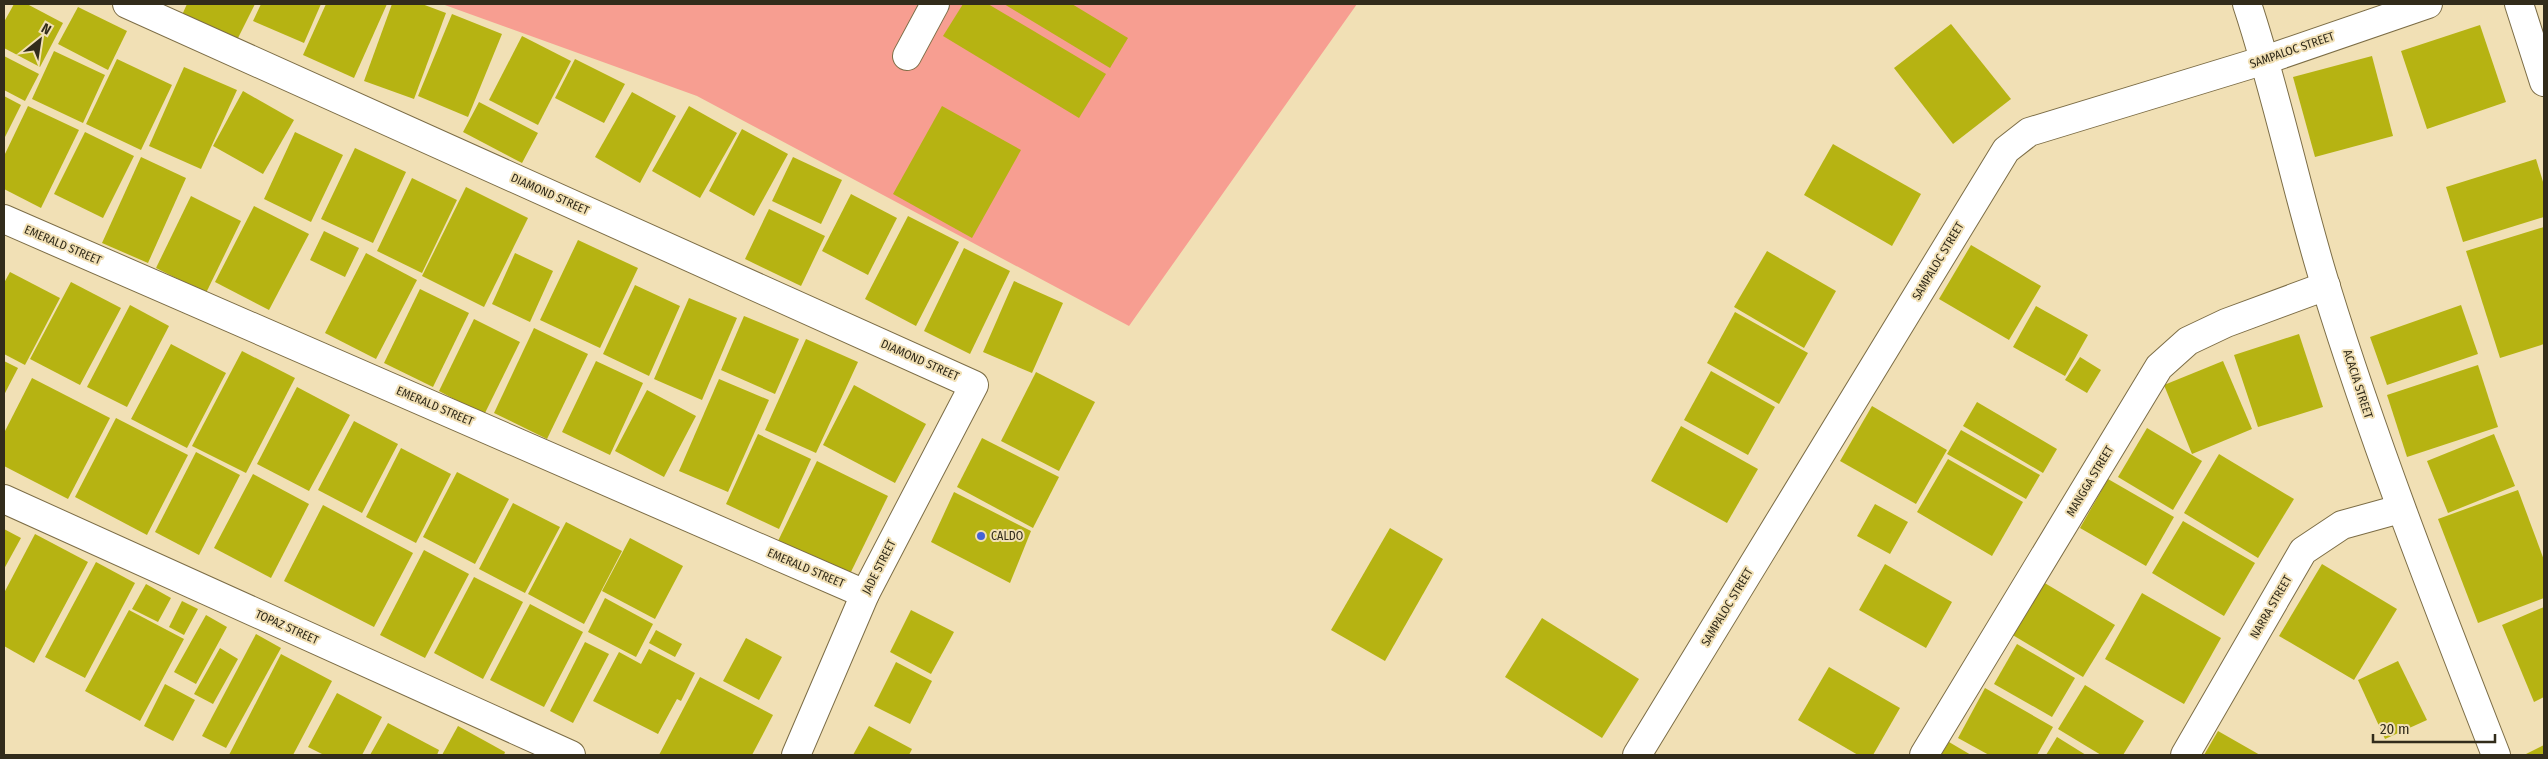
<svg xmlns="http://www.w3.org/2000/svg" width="2548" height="759" font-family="'Fira Sans Condensed',sans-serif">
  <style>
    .green { fill: #f79e91 }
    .building { fill: #b6b312 }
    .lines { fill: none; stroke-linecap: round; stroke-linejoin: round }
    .street-casing { stroke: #7c6d46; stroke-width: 30 }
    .street { stroke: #fff; stroke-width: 28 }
    .poi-dot { fill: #4563d6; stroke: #f1e0b5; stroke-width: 2 }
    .labels { text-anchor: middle; stroke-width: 4; stroke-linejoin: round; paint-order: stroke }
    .street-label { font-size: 12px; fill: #322c1b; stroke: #f1e0b5 }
    .poi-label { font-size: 12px; fill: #322c1b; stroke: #f1e0b5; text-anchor: start }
  </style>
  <rect width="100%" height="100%" fill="#f1e0b5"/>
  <polygon class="green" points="442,4 1357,4 1129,326 697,96"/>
  <g class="building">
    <polygon points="14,4 27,4 63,23 40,67 4,48 4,22"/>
    <polygon points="187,4 255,4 236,42 182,15"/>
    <polygon points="261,4 321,4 304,43 253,21"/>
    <polygon points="326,4 387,4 354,78 303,55"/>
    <polygon points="392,4 422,4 446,13 414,99 364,81"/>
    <polygon points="963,4 988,4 1106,74 1079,118 943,36"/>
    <polygon points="1004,4 1072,4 1128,38 1110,68"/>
    <polygon points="78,7 127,31 108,70 58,44"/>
    <polygon points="452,14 502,34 468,117 418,96"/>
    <polygon points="1951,24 2011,99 1953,144 1894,68"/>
    <polygon points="2480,25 2506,102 2427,129 2401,51"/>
    <polygon points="522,36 571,61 538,125 489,100"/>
    <polygon points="54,51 105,75 83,123 32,99"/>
    <polygon points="4,56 39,74 25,101 4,90"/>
    <polygon points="2372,56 2393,136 2315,157 2293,77"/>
    <polygon points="117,59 172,85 141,150 86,124"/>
    <polygon points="575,59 625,84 604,123 555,98"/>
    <polygon points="184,67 237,90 201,169 149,146"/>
    <polygon points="243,91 294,120 263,174 213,146"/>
    <polygon points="632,92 676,116 640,183 595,157"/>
    <polygon points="4,96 21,105 4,139"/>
    <polygon points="479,102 538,133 522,163 463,132"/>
    <polygon points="28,106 79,130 41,208 4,189 4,156"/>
    <polygon points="689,106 737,133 700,198 652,171"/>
    <polygon points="942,106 1021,150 972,238 893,194"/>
    <polygon points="742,129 788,154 754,216 709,191"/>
    <polygon points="85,132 134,156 103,218 54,194"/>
    <polygon points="295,132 343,155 311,222 264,199"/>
    <polygon points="1833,144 1921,194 1892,246 1804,195"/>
    <polygon points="355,148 406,172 373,243 321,219"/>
    <polygon points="141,157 186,178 148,263 102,243"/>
    <polygon points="793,157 842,180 821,224 772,201"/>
    <polygon points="2536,159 2544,185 2544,217 2463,242 2446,187"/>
    <polygon points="412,178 457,200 422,273 377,251"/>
    <polygon points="466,187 528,218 484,307 422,276"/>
    <polygon points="851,194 897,218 868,275 822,251"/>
    <polygon points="191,196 241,221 206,293 156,268"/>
    <polygon points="254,206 309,234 269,310 215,282"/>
    <polygon points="769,209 825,236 801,286 745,259"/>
    <polygon points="908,216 959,242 916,326 865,299"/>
    <polygon points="2544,227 2544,344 2500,358 2466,251"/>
    <polygon points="324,231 359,248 345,277 310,260"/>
    <polygon points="578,240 638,268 600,348 540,320"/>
    <polygon points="1971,245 2041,286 2009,340 1939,299"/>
    <polygon points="964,248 1010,271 970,354 924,331"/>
    <polygon points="1767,251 1836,291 1804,348 1734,307"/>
    <polygon points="366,253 417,280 376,359 325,333"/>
    <polygon points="515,253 553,271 530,322 492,304"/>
    <polygon points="10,272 60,298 25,365 4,354 4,283"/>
    <polygon points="1014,281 1063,303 1032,373 983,352"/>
    <polygon points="71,282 121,308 80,385 30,359"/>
    <polygon points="635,285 680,306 649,376 603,354"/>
    <polygon points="420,289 469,313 433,387 384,363"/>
    <polygon points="689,298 737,318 702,400 654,379"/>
    <polygon points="130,305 169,326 127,407 87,387"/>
    <polygon points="2461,305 2478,354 2387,385 2370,337"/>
    <polygon points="2036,306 2088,335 2065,376 2013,347"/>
    <polygon points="1735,312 1808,353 1779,404 1707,363"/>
    <polygon points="744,316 799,339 775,394 721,370"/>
    <polygon points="474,319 520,342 484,415 439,391"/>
    <polygon points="534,328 588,354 547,439 494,413"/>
    <polygon points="2299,334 2323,407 2258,427 2234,355"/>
    <polygon points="806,339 858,362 816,453 765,430"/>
    <polygon points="171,344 226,373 187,448 131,419"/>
    <polygon points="242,351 295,378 246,473 192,446"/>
    <polygon points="2080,357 2101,370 2087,393 2065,380"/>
    <polygon points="4,361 18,368 4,395"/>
    <polygon points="596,361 643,383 610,455 562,432"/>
    <polygon points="2223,361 2252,429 2192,454 2164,385"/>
    <polygon points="2478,365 2498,427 2407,457 2387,395"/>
    <polygon points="1711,371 1775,407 1748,455 1684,420"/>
    <polygon points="1036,372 1095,402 1059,471 1001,441"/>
    <polygon points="32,378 110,418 68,499 4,466 4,433"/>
    <polygon points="719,379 769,400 728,492 679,471"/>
    <polygon points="854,385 926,424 895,483 823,445"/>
    <polygon points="297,387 350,415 309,491 257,464"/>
    <polygon points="647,390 696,416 664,477 615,451"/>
    <polygon points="1977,402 2057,449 2043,473 1963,426"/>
    <polygon points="1872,406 1947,450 1916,504 1840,461"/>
    <polygon points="116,418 188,455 147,535 75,497"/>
    <polygon points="354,421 398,444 362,513 318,490"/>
    <polygon points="1681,426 1758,469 1727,523 1651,481"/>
    <polygon points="2147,428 2202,461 2173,510 2118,477"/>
    <polygon points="1961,430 2040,475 2026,499 1947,454"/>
    <polygon points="758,434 811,459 779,529 726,504"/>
    <polygon points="2494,434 2515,486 2448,513 2427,461"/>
    <polygon points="982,438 1059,477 1033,528 957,487"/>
    <polygon points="401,448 451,474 416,543 366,517"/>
    <polygon points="196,452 240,475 199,555 155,532"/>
    <polygon points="2219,454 2294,499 2258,558 2184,513"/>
    <polygon points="1948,459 2023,502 1992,556 1917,512"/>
    <polygon points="817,461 888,496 849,576 778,541"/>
    <polygon points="457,472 509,499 475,564 423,537"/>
    <polygon points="253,474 309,504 271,578 214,548"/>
    <polygon points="2108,479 2174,517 2146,566 2080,528"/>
    <polygon points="2518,490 2544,560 2544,598 2478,623 2438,519"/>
    <polygon points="954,492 1031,531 1010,583 931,542"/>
    <polygon points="513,503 560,527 525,593 479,569"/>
    <polygon points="1875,504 1908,522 1890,554 1857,536"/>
    <polygon points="323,505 413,553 374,627 284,581"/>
    <polygon points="2183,521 2255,563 2224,616 2152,573"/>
    <polygon points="566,522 622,551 584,624 528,594"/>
    <polygon points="1390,528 1443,559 1385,661 1331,630"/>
    <polygon points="4,529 21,538 4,569"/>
    <polygon points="35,534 88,562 34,663 4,646 4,593"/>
    <polygon points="630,538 683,566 655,619 602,591"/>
    <polygon points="424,550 469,574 425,658 380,635"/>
    <polygon points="96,562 135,583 85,678 45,657"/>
    <polygon points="1885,564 1952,602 1926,648 1859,610"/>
    <polygon points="2322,564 2397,609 2354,680 2279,636"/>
    <polygon points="474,577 523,602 483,679 434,653"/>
    <polygon points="2043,582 2115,625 2083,677 2011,634"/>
    <polygon points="146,584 171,598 158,622 132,609"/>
    <polygon points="2142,593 2221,638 2184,704 2105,659"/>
    <polygon points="605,598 653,624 636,657 588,632"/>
    <polygon points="182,601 198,609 184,635 169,627"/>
    <polygon points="530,604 583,632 544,707 490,680"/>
    <polygon points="2544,607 2544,697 2534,702 2502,625"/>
    <polygon points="129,610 184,639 140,721 85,691"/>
    <polygon points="911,610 954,632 931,674 890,652"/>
    <polygon points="206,615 227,627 196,684 174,672"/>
    <polygon points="1542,618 1639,679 1602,738 1505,677"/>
    <polygon points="656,630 682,644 675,657 649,643"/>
    <polygon points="256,634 281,648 226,748 202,736"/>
    <polygon points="746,638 782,657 759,700 723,681"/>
    <polygon points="585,642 609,654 573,723 550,711"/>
    <polygon points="2017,644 2075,678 2052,717 1994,684"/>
    <polygon points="220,648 238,659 213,704 194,694"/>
    <polygon points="649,649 695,673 681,701 677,699 658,734 593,701 619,652 641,664"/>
    <polygon points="281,654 332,681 293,755 229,755"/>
    <polygon points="2398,661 2427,720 2385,739 2358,680"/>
    <polygon points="896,662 932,681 910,724 874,706"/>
    <polygon points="1829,667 1900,708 1873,755 1858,755 1798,720"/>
    <polygon points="700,677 773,715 752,755 659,755"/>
    <polygon points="165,684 195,700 173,741 144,726"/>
    <polygon points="2085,685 2144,721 2123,755 2101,755 2058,729"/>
    <polygon points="1985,688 2053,727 2037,755 1989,755 1958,738"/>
    <polygon points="337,693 382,717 362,755 324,755 308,747"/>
    <polygon points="388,723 439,750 437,755 370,755"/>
    <polygon points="458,726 505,752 504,755 442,755"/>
    <polygon points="869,726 912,749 909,755 853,755"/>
    <polygon points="2218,731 2260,755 2204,755"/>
    <polygon points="2057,737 2086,755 2046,755"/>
    <polygon points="1949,742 1971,755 1941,755"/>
    <polygon points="2544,745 2544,755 2524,755"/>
  </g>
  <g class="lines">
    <g class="street-casing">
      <g id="street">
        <polyline points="127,4 974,385 865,594 796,755"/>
        <path d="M2247 4C2278 97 2297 194 2326 287 2375 446 2436 601 2496 755"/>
        <polyline points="2519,4 2544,82"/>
        <polyline points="907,56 935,4"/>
        <polyline points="4,219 865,594"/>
        <polyline points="4,499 571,755"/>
        <polyline points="1637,755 2006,150 2029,132 2265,60 2428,4"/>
        <polyline points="1924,755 2159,367 2188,341 2226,323 2326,286"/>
        <polyline points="2185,755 2303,551 2342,525 2400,509"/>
      </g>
    </g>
    <use href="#street" class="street"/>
  </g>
  <circle class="poi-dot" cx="981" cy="536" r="5"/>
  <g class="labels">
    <g class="street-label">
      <text transform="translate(2292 50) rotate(-19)" y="4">SAMPALOC STREET</text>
      <text transform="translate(550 194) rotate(24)" y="4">DIAMOND STREET</text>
      <text transform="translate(63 245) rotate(23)" y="4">EMERALD STREET</text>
      <text transform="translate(1938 261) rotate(-59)" y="4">SAMPALOC STREET</text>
      <text transform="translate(920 360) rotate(24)" y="4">DIAMOND STREET</text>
      <text transform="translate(2358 384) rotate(72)" y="4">ACACIA STREET</text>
      <text transform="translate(435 406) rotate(23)" y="4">EMERALD STREET</text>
      <text transform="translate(2090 481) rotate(-59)" y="4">MANGGA STREET</text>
      <text transform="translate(879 567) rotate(-63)" y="4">JADE STREET</text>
      <text transform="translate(806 568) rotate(23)" y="4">EMERALD STREET</text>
      <text transform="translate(1727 607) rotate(-59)" y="4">SAMPALOC STREET</text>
      <text transform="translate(2271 607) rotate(-60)" y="4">NARRA STREET</text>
      <text transform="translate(287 627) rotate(24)" y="4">TOPAZ STREET</text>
    </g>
    <g class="poi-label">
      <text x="991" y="540">CALDO</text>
    </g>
  </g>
  <rect width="2548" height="759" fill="none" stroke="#322c1b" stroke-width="10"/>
  <g transform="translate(40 40) rotate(30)" stroke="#f1e0b5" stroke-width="4" paint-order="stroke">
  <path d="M0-4L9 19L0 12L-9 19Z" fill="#322c1b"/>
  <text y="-8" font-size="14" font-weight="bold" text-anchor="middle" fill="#322c1b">N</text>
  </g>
  <path d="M2373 734v8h122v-8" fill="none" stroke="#322c1b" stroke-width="2.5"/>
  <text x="2380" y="734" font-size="15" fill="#322c1b" stroke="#f1e0b5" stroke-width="4" paint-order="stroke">20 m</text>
</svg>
